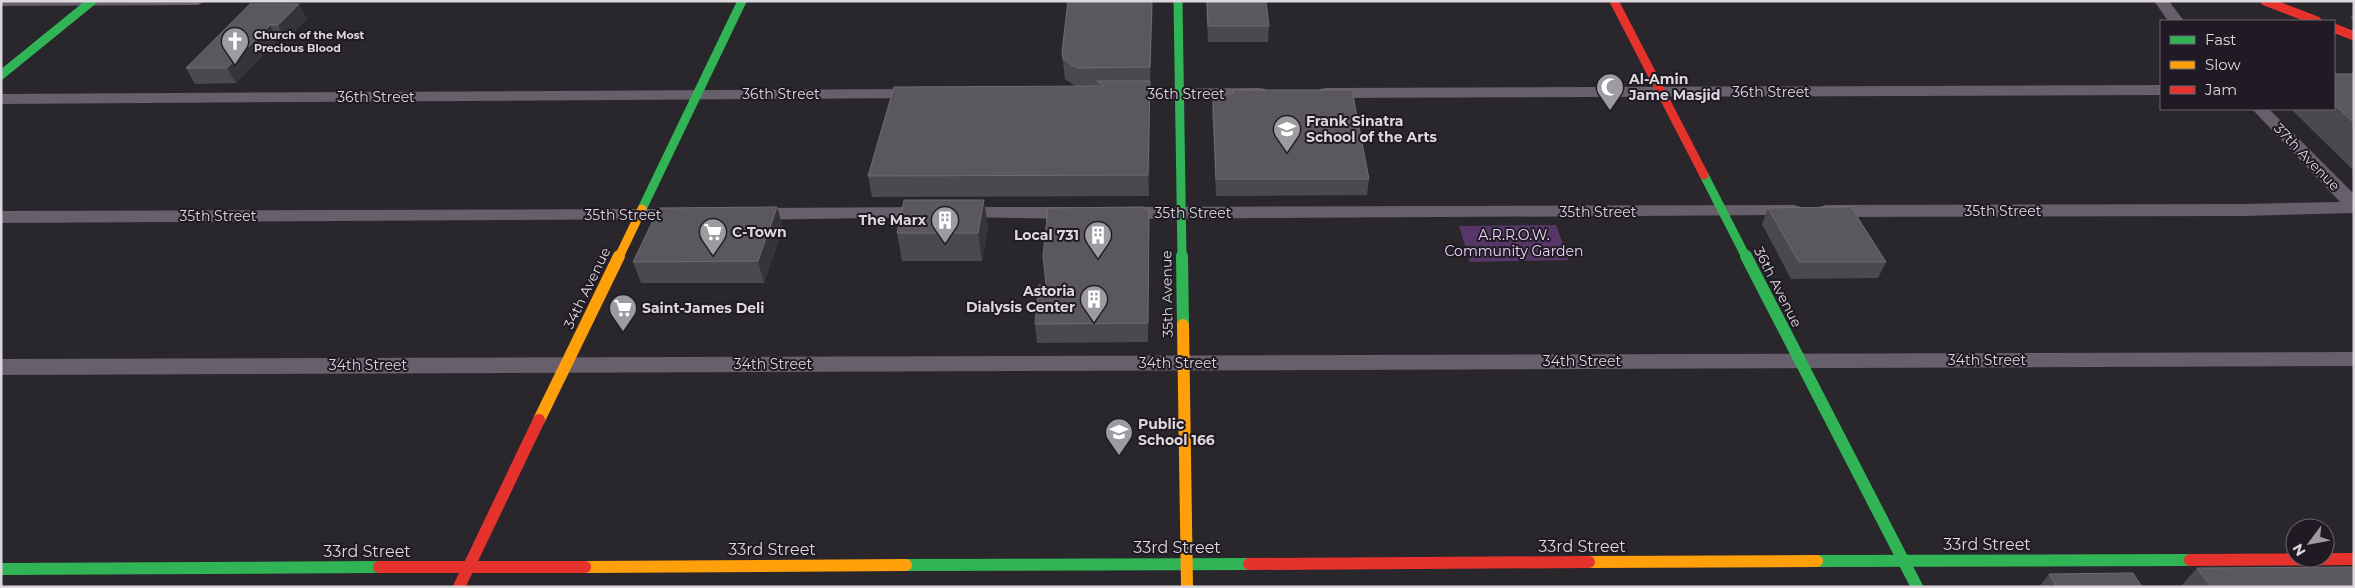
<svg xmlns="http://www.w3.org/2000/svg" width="2355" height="588" font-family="Montserrat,sans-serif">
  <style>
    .green { fill: #563768 }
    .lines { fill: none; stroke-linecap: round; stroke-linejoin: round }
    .street { fill: #675f6c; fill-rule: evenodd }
    .fast-far1 { stroke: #30b455; stroke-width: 9 }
    .fast { stroke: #30b455; stroke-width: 12 }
    .slow-far1 { stroke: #ff9f0a; stroke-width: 9 }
    .slow { stroke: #ff9f0a; stroke-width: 12 }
    .jam-far1 { stroke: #e5322d; stroke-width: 9 }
    .jam { stroke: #e5322d; stroke-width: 12 }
    .wall { fill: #4b494d }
    .shaded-wall { fill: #373439 }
    .building { fill: #5b585d; stroke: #6f6c71 }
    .labels { text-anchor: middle; stroke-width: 4; stroke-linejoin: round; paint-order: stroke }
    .far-poi-label { font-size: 11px; font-weight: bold; fill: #dcd8de; stroke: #201a24; text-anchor: start }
    .poi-label { font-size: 14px; font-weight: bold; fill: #dcd8de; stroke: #201a24; text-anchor: start }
    .street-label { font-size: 14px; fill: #dcd8de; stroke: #201a24 }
    .park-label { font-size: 14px; fill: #ebd6f9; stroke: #201a24 }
    .near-street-label { font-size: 16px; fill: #dcd8de; stroke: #201a24 }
  </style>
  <rect width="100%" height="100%" fill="#29262c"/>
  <polygon class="green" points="1556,225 1569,260 1470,262 1459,226"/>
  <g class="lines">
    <g class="street">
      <polygon points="1,1 205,1 198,5 1,6"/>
      <polygon points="2154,1 2169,1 2184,21 2168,21"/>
      <polygon points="2161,85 2161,95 1326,98 1320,97 1318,93 1320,89 1326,88"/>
      <polygon points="1259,88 1265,89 1267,93 1265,97 1123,99 1117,98 1115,94 1117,90 1123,89"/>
      <polygon points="919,89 925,90 927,94 925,98 1,104 1,94"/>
      <polygon points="2252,109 2269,109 2354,194 2354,213 2243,216 1826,217 1819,215 1817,211 1819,207 1826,205 2243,204 2340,202"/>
      <polygon points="1794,205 1801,207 1803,211 1801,215 1121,219 1114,217 1112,213 1114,209 1121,207"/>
      <polygon points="929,207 936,209 938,213 936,217 753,220 746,218 744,214 746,210 753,208"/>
      <polygon points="958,207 1074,207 1081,209 1083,213 1081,217 1074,219 951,217 949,213 951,209"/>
      <polygon points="682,209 689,211 691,215 689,219 1,223 1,211"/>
      <polygon points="2354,352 2354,366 1,375 1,359"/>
    </g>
    <g class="fast-far1">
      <polyline points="1178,1 1182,257"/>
      <polyline points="1,75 92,1"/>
      <polyline points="1704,175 1746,257"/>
      <polyline points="642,209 742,1"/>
    </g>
    <g class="fast">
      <polyline points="1182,256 1183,325"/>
      <polyline points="1746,256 1917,587"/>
      <polyline points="1817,561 2190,560"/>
      <polyline points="906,565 1249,564"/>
      <polyline points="1,569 379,567"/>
    </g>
    <polyline class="slow-far1" points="619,257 642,209"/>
    <g class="slow">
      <polyline points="1183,325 1187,587"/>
      <polyline points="539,420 619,256"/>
      <polyline points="1589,562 1817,561"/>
      <polyline points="585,567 906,565"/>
    </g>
    <g class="jam-far1">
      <polyline points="1614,1 1704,175"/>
      <polyline points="2265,1 2317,21"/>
      <polyline points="2334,28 2354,36"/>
    </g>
    <g class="jam">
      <polyline points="2190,560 2354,559"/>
      <polyline points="1249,564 1589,562"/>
      <polyline points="379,567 585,567"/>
      <polyline points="459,587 539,420"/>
    </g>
  </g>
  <g class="wall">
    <polygon points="1068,1 1152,1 1150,87 1149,196 872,197 868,176 1075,86 1065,79 1064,72 1062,52"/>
    <polygon points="1206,1 1266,1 1269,26 1268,42 1208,42"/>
    <polygon points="299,4 307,19 286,40 278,40 236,83 195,84 186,68"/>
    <polygon points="2354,12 2354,20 2350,18"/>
    <polygon points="2334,74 2354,74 2354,171 2291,109 2334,109"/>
    <polygon points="1213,94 1233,94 1369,179 1367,195 1216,196 1212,110"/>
    <polygon points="777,207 783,228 764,283 641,283 633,262"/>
    <polygon points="1768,208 1886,262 1878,278 1791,279 1762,224"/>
    <polygon points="1149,211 1148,342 1037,343 1035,324 1046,285"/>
    <polygon points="988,227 982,261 902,261 897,233"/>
    <polygon points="2197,568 2354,587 2180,587"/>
    <polygon points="2049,574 2142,587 2039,587"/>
  </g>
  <g class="shaded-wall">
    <polygon points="1152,1 1153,8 1150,87 1150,67"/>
    <polygon points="299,4 307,19 286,40 278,25"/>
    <polygon points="270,25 278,40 236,83 227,68"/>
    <polygon points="1150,81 1150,101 1149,196 1148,175"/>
    <polygon points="984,200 988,227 982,261 978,233"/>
    <polygon points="777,207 783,228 764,283 758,261"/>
    <polygon points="1149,211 1149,230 1148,342 1148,323"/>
  </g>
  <g class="building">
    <polygon points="1068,1 1152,1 1150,67 1077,68 1063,59 1062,52"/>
    <polygon points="1207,1 1266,1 1269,26 1208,26"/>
    <polygon points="250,4 299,4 278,25 270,25 227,68 186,68"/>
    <polygon points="2334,74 2354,74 2354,123 2334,104"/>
    <polygon points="1097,81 1150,81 1148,175 868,176 894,87 1104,86"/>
    <polygon points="1233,90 1352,90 1369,179 1216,179 1213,94 1233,94"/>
    <polygon points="904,200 984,200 978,233 897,233"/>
    <polygon points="777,207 758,261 633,262 659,208"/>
    <polygon points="1143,207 1149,211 1148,323 1035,324 1039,285 1046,285 1043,256 1048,208"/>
    <polygon points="1851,207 1886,262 1799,262 1768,208"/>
    <polygon points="2354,567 2354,587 2211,587 2197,568"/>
    <polygon points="2133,573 2142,587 2057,587 2049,574"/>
  </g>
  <defs>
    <g id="church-pin" transform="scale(1.4375)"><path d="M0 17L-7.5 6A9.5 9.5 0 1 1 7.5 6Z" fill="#9d9aa0" stroke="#201a24"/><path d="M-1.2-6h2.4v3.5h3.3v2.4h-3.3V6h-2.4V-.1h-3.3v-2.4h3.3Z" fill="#fff"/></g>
    <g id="mosque-pin" transform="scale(1.4375)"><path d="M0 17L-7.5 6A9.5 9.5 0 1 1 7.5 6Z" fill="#9d9aa0" stroke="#201a24"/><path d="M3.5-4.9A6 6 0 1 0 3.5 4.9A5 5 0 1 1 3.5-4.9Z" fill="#fff"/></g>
    <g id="school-pin" transform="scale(1.4375)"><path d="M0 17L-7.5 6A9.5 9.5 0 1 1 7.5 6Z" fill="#9d9aa0" stroke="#201a24"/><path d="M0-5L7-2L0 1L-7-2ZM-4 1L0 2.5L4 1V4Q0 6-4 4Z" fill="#fff"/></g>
    <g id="building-pin" transform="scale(1.4375)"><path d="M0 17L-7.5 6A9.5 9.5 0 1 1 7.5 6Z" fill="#9d9aa0" stroke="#201a24"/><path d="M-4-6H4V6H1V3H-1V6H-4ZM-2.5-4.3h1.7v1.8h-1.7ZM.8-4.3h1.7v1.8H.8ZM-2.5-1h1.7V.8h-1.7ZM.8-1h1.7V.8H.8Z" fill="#fff"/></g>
    <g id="supermarket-pin" transform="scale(1.4375)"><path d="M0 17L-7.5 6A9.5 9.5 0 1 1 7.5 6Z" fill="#9d9aa0" stroke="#201a24"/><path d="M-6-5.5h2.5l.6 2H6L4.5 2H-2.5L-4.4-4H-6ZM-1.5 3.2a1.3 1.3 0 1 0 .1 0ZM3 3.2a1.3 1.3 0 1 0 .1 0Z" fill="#fff"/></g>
  </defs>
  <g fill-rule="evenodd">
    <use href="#church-pin" x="235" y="41"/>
    <use href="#mosque-pin" x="1610" y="87"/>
    <use href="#school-pin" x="1287" y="129"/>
    <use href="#building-pin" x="945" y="220"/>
    <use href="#supermarket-pin" x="713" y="232"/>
    <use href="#building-pin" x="1098" y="235"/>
    <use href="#building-pin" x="1094" y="299"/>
    <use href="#supermarket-pin" x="623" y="308"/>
    <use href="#school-pin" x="1119" y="432"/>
  </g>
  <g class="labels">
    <g class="far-poi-label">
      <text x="254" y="39">Church of the Most<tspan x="254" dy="13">Precious Blood</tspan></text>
    </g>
    <g class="poi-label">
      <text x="1629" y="84">Al-Amin<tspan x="1629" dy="16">Jame Masjid</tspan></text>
      <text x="1306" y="126">Frank Sinatra<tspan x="1306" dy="16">School of the Arts</tspan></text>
      <text x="926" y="225" text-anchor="end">The Marx</text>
      <text x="732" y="237">C-Town</text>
      <text x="1079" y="240" text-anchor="end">Local 731</text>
      <text x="1075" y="296" text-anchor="end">Astoria<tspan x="1075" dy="16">Dialysis Center</tspan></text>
      <text x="642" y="313">Saint-James Deli</text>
      <text x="1138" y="429">Public<tspan x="1138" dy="16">School 166</tspan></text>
    </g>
    <g class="street-label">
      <text x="1771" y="97">36th Street</text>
      <text x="781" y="99">36th Street</text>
      <text x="1186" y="99">36th Street</text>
      <text x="376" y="102">36th Street</text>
      <text transform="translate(2307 157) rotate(46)" y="5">37th Avenue</text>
      <text x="2003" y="216">35th Street</text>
      <text x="1598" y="217">35th Street</text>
      <text x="1193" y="218">35th Street</text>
      <text x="623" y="220">35th Street</text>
      <text x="218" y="221">35th Street</text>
      <text transform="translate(1778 287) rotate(63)" y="5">36th Avenue</text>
      <text transform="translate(587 288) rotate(-64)" y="5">34th Avenue</text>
      <text transform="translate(1167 294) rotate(-91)" y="5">35th Avenue</text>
      <text x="1987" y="365">34th Street</text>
      <text x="1582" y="366">34th Street</text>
      <text x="1178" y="368">34th Street</text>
      <text x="773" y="369">34th Street</text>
      <text x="368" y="370">34th Street</text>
    </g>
    <g class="park-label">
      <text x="1514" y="240">A.R.R.O.W.<tspan x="1514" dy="16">Community Garden</tspan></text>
    </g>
    <g class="near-street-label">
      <text x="1987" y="550">33rd Street</text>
      <text x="1582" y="552">33rd Street</text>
      <text x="1177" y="553">33rd Street</text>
      <text x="772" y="555">33rd Street</text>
      <text x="367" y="557">33rd Street</text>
    </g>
  </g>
  <rect width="2355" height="588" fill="none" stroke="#dcd8de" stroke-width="5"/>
  <rect x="2160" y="20" width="175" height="90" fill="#201a24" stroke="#6b666e"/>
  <rect x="2170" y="36" width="25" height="8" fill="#30b455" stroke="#6b666e"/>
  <text x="2205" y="45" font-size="15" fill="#dcd8de">Fast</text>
  <rect x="2170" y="61" width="25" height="8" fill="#ff9f0a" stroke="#6b666e"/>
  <text x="2205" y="70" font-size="15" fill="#dcd8de">Slow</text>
  <rect x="2170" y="86" width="25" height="8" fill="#e5322d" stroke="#6b666e"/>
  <text x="2205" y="95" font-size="15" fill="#dcd8de">Jam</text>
  <g transform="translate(2310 543) rotate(238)"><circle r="24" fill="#201a24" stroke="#6b666e"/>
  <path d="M0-4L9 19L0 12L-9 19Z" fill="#9d9aa0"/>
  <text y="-8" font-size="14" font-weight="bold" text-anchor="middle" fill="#dcd8de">N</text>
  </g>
</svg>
